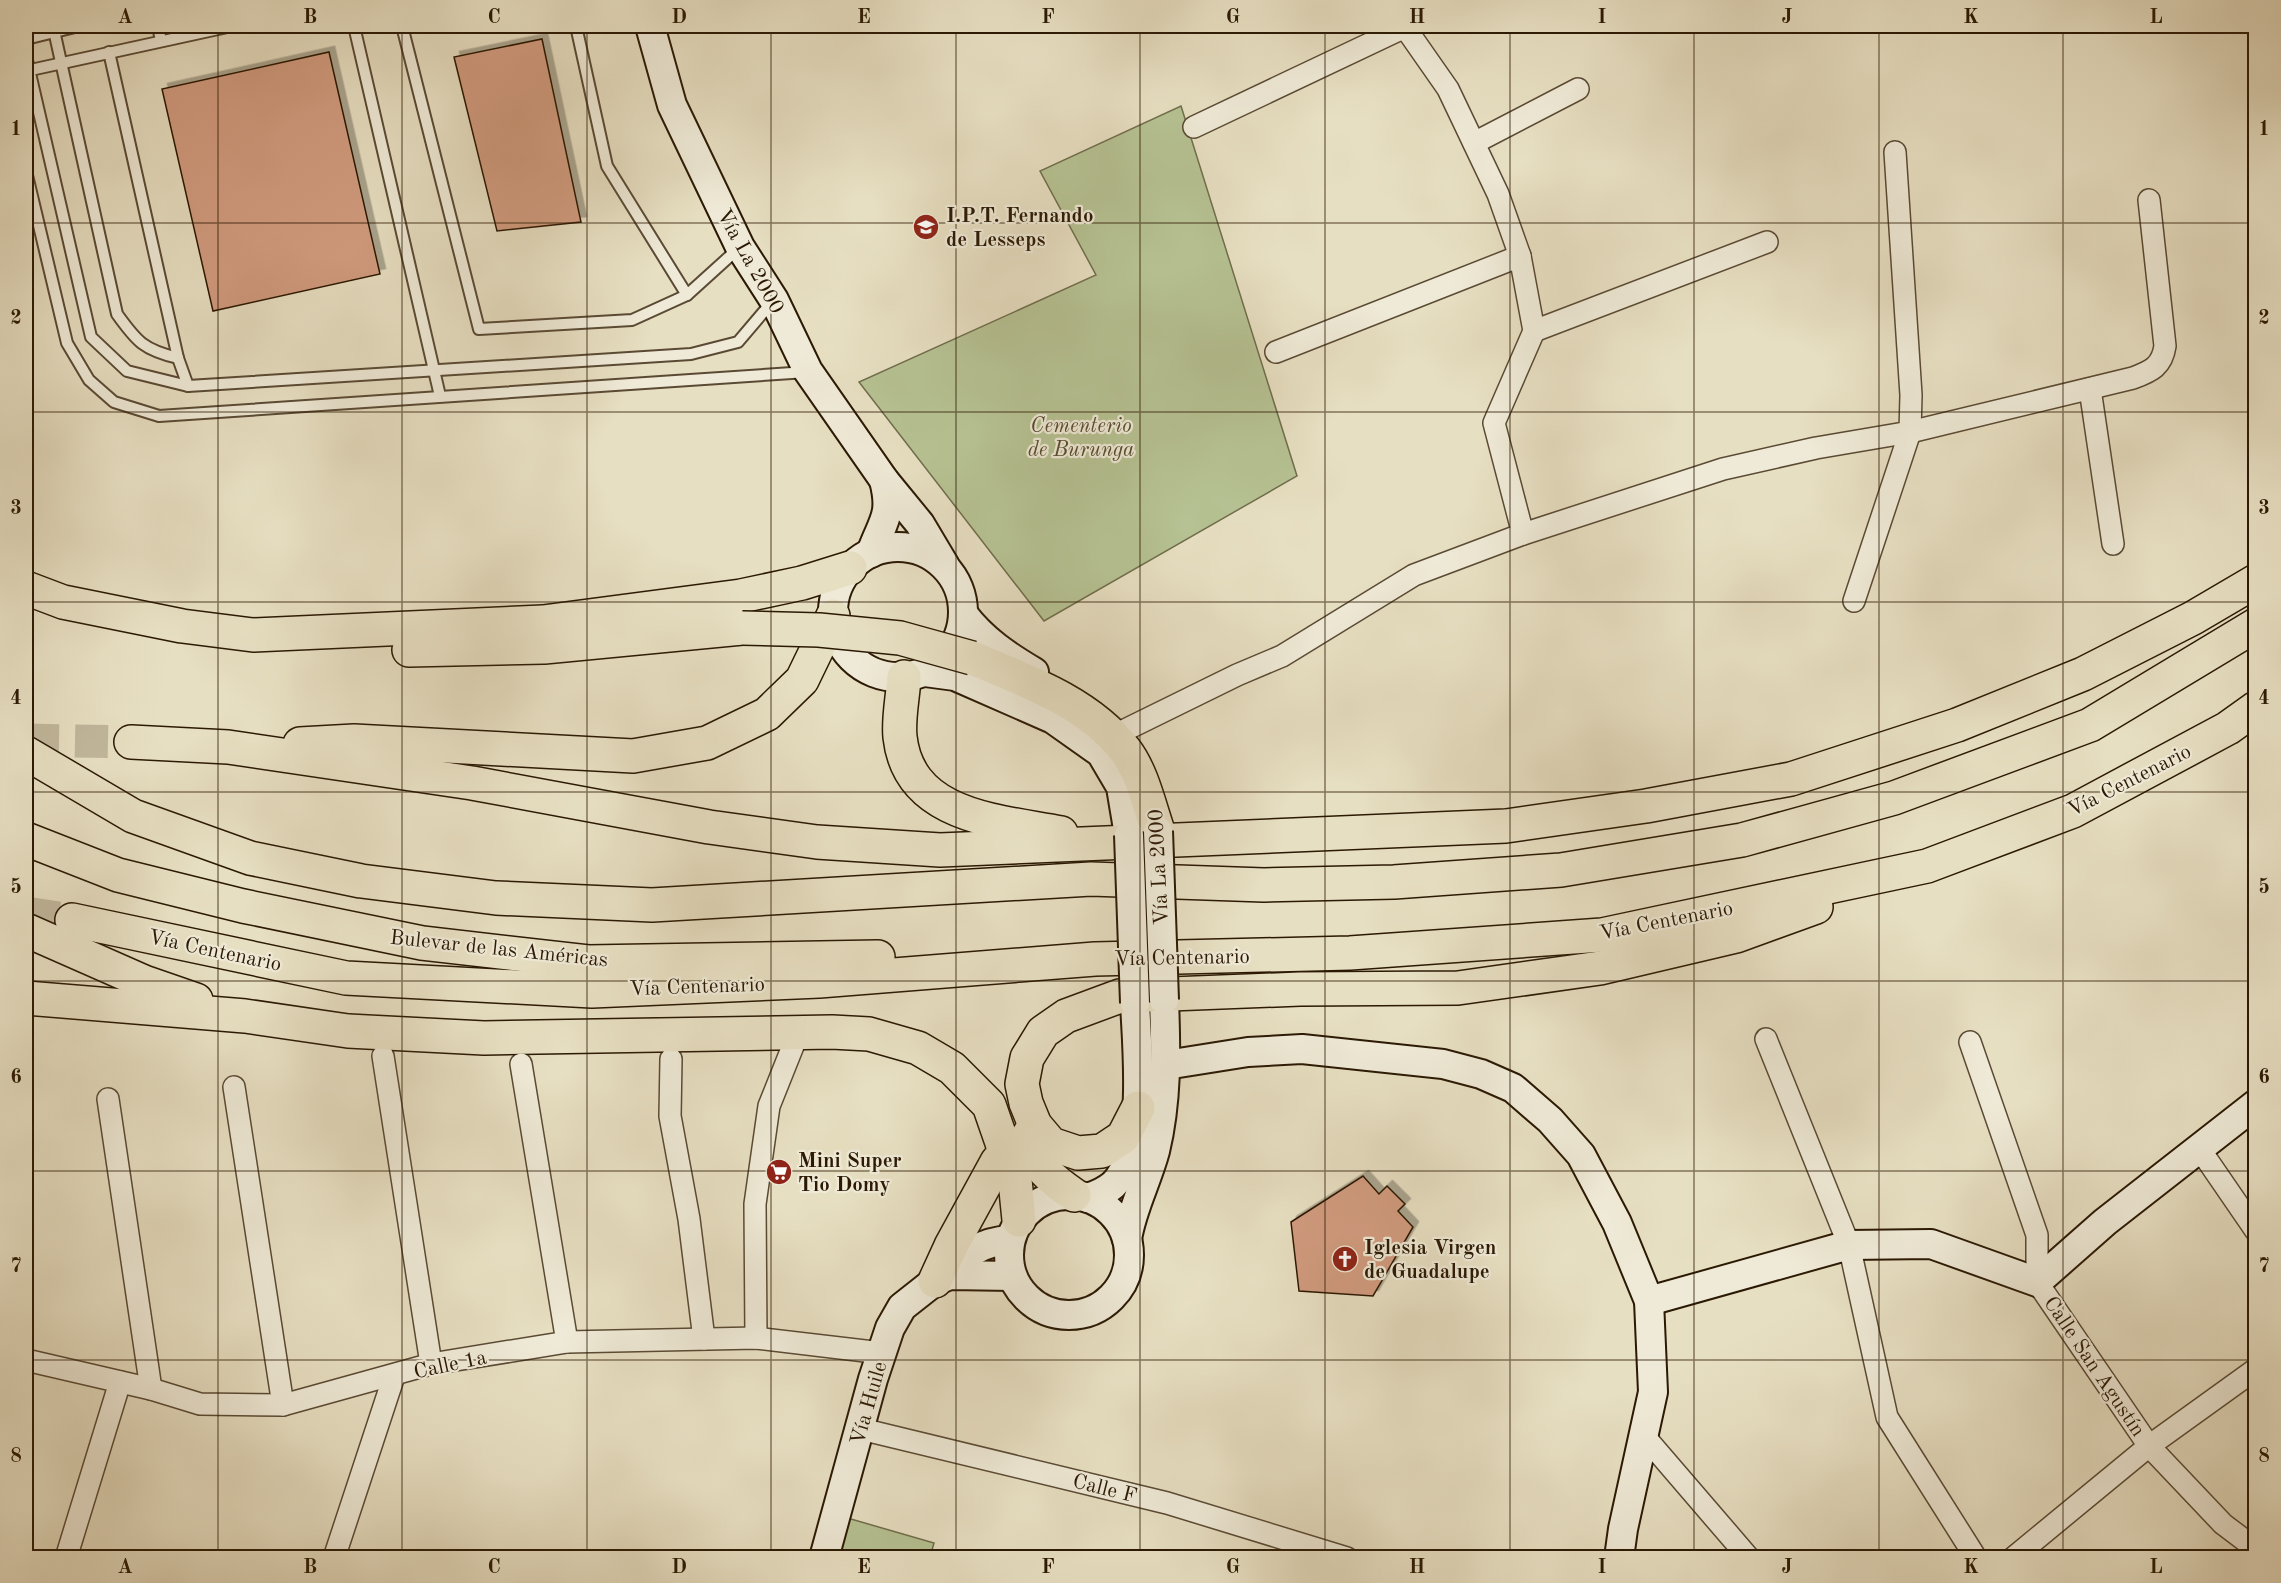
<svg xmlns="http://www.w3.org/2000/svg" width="2281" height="1583" font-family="'Old Standard TT',serif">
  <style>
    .green { fill: #b6c293; stroke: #706e4c; stroke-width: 1.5 }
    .building { fill: #d19b7f; stroke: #2b1904; stroke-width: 1.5; filter: url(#shadow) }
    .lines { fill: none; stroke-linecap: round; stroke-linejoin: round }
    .highway-tunnel { stroke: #c1b79c; stroke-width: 33; stroke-dasharray: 33 16; stroke-linecap: butt }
    .lane-casing { stroke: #5a4a34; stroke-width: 14 }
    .street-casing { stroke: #5a4a34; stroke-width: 24 }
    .secondary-casing { stroke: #2b1904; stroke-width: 32 }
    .highway-casing { stroke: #2b1904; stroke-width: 36 }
    .lane { stroke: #efead7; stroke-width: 10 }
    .street { stroke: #efead7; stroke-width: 21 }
    .secondary { stroke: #efead7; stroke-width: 28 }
    .highway { stroke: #e7dfc2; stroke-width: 33 }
    .secondary-bridge-casing { stroke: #2b1904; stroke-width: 32; stroke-linecap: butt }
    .highway-bridge-casing { stroke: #2b1904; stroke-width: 36; stroke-linecap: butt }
    .secondary-bridge { stroke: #efead7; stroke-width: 28 }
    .highway-bridge { stroke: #e7dfc2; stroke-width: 33 }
    .grid { fill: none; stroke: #2b1904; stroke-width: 1.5; stroke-opacity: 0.55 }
    .labels { text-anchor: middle; stroke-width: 4.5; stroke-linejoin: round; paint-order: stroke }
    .poi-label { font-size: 21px; font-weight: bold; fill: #2b1904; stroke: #efead7; text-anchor: start }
    .street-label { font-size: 21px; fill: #2b1904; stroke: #efead7 }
    .park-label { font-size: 21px; font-style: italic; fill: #554c2f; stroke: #efead7 }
    .neatline { fill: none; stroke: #2b1904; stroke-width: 2 }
    .grid-label { font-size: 20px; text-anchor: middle; font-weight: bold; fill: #2b1904 }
  </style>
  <defs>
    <filter id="shadow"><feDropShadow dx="5.5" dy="-5.5" stdDeviation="0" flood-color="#0004"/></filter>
  </defs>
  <rect width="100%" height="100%" fill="#e7dfc2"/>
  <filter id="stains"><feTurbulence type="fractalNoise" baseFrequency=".00333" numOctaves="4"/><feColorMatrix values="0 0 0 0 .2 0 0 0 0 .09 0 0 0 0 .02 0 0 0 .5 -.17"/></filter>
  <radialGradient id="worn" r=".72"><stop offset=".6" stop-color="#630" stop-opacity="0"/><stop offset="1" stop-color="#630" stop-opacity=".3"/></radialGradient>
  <g class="green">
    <polygon points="1181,106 1297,476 1044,621 859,382 1096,275 1040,171"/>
    <polygon points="844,1517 934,1543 930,1557 832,1558"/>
  </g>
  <g class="building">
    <polygon points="542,39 581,222 497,231 454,57"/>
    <polygon points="329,52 380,274 213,311 162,89"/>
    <polygon points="1363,1176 1379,1194 1387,1186 1405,1204 1398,1211 1413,1227 1373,1296 1299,1291 1291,1222"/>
  </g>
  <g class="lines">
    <g class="highway-tunnel">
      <polyline points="26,740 131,742"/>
      <polyline points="26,913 72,920"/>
    </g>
    <g class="lane-casing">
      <g id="lane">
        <path d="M53 26 117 314C137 342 144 350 178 358"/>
        <polyline points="158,26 161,41"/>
        <polyline points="354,26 440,396"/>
        <polyline points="402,26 479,329 632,320 687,295 740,247"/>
        <polyline points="576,26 607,166 687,295"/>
        <polyline points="26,39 79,26"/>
        <polyline points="109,52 178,358 188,386"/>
        <polyline points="26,56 91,337 127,371 188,386 691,354 738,342 772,302"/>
        <polyline points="26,71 232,26"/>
        <polyline points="26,171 67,343 89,380 114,402 159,416 807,372"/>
      </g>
    </g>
    <g class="street-casing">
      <g id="street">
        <polyline points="1404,26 1448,89 1498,194 1520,256 1534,331 1494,423 1523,534"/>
        <polyline points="1194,127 1405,27"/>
        <polyline points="1474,143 1578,89"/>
        <polyline points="1534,331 1767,242"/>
        <polyline points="1276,352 1520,256"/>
        <polyline points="2090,389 2113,544"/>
        <polyline points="1854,601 1910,432 1911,395 1895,152"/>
        <path d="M1121 732 1237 675 1282 656 1414 575 1523 534 1723 469 1816 448 1910 432 2133 378C2152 371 2162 366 2165 346L2149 200"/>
        <polyline points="1766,1039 1849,1245 1887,1417 1976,1558"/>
        <polyline points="1970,1042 2037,1235 2037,1282 2149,1446 2223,1524 2256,1549"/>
        <polyline points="383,1056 431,1364"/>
        <polyline points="671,1059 670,1116 689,1219 704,1339"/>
        <polyline points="521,1064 567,1342"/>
        <polyline points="234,1087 283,1405"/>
        <polyline points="108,1099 151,1389"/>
        <polyline points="2199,1148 2256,1231"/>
        <polyline points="756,1338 755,1204 769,1106 795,1041"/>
        <polyline points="26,1360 151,1389 200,1404 283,1405 431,1364 567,1342 756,1338 882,1353"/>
        <polyline points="861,1429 1167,1503 1347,1558"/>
        <polyline points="1645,1437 1749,1558"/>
        <polyline points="66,1558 120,1382"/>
        <polyline points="334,1558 394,1376"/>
        <polyline points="2013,1558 2149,1446 2256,1369"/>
      </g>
    </g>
    <g class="secondary-casing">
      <g id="secondary">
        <polyline points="650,26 672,105 740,247 774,300 808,371 884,480 920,524 945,566"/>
        <circle cx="898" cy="612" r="65"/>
        <path d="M871 553C883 520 893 516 884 480"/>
        <path d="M964 615C983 640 1007 656 1034 672"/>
        <polyline points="925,672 955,676 1053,719 1101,753 1121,787 1129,835"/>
        <polyline points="1166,1065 1248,1052 1302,1049 1443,1064 1481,1074 1513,1088 1550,1120 1581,1155 1617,1223 1649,1301 1653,1392 1623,1529 1619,1558"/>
        <circle cx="1069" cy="1255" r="60"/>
        <path d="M1088 1198C1097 1195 1106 1191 1113 1185 1148 1152 1137 1048 1135 1003"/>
        <path d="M1127 1239C1132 1208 1147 1181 1155 1151 1167 1101 1166 1052 1164 1000"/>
        <path d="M950 1275C966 1252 982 1242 1010 1240"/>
        <polyline points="1649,1301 1849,1245 1931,1244 2037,1282 2105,1222 2256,1104"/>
        <polyline points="824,1558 873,1379 890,1328 902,1307 935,1281 950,1275 1012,1276"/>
      </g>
    </g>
    <g class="highway-casing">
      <g id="highway">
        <polyline points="26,588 63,602 182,626 253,635 543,622 741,596 802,583 850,568"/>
        <polyline points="409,650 544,647 742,628"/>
        <path d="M972 658C1025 680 1089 703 1125 750 1142 772 1149 805 1158 831"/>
        <path d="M904 677C903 697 898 718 900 737 909 818 1000 821 1061 833"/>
        <polyline points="131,742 228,747 472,783 709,827 817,842 940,850 1506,826 1646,806 1791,779 1957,725 2083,674 2193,618 2256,581"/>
        <polyline points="300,744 354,741 633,756 707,743 767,714 802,680 833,616"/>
        <polyline points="26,753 133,816 250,858 361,881 496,898 652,905 1091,879 1264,885 1394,882 1561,870 1742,840 1894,798 2090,725 2256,625"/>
        <polyline points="26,839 118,875 243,906 422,943 588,962 878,957"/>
        <polyline points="72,920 346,978 592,991 819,981 1095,959 1350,953 1602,935 1927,866 2073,811 2228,728 2256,708"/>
        <polyline points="26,930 144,982 196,1000"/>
        <polyline points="26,998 245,1016 348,1031 484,1038 832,1032 869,1034 918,1048 952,1068 989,1105 1015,1180 1019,1220"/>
        <polyline points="1138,1108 1123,1137 1102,1151 1078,1153 1051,1144 1035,1125 1026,1103 1022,1084 1027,1058 1043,1032 1066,1016 1120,996 1300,989 1458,988 1600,968 1736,936 1816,907"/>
        <path d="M1035 1125 1027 1138C1035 1166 1051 1179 1074 1195"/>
        <polyline points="935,1281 951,1246 997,1162 1006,1151"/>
      </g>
    </g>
    <use href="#lane" class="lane"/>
    <use href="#street" class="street"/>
    <use href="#secondary" class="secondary"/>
    <use href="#highway" class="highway"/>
    <g class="secondary-bridge-casing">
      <g id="secondary-bridge">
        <polyline points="1158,831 1164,1000"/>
        <polyline points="1129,835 1135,1003"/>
      </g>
    </g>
    <g class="highway-bridge-casing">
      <polyline id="highway-bridge" points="742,628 819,630 900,638 972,658"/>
    </g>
    <use href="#secondary-bridge" class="secondary-bridge"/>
    <use href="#highway-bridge" class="highway-bridge"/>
  </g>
  <path class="grid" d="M218 26V1558M402 26V1558M587 26V1558M771 26V1558M956 26V1558M1140 26V1558M1325 26V1558M1510 26V1558M1694 26V1558M1879 26V1558M2063 26V1558M26 223H2256M26 412H2256M26 602H2256M26 792H2256M26 981H2256M26 1171H2256M26 1360H2256"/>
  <defs>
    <g id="school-disc" transform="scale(1.35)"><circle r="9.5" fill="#8f2418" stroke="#efead7"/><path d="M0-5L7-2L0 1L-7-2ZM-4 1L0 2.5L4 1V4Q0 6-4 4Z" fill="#fff"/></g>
    <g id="supermarket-disc" transform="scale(1.35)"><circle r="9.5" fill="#8f2418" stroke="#efead7"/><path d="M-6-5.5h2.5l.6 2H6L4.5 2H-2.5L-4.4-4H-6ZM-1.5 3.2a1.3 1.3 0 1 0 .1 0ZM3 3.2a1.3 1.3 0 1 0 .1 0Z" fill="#fff"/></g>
    <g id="church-disc" transform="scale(1.35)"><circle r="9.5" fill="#8f2418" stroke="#efead7"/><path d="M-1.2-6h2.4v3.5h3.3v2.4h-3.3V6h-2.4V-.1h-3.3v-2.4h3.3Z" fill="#fff"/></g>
  </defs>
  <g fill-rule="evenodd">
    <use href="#school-disc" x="926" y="227"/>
    <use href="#supermarket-disc" x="779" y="1172"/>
    <use href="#church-disc" x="1345" y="1259"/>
  </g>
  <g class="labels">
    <g class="poi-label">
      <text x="946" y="222">I.P.T. Fernando<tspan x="946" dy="24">de Lesseps</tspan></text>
      <text x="798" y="1167">Mini Super<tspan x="798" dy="24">Tio Domy</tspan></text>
      <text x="1364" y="1254">Iglesia Virgen<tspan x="1364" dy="24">de Guadalupe</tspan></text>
    </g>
    <g class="street-label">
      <text transform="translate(751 261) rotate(61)" y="7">Vía La 2000</text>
      <text transform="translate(2129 780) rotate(-27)" y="7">Vía Centenario</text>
      <text transform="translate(1158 867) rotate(-93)" y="7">Vía La 2000</text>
      <text transform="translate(1666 920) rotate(-11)" y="7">Vía Centenario</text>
      <text transform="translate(499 948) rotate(6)" y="7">Bulevar de las Américas</text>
      <text transform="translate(215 950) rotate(12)" y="7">Vía Centenario</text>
      <text transform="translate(1182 957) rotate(-1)" y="7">Vía Centenario</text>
      <text transform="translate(697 986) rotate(-2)" y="7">Vía Centenario</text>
      <text transform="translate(450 1364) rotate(-12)" y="7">Calle 1a</text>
      <text transform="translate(2095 1366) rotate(56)" y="7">Calle San Agustín</text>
      <text transform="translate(868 1403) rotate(-74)" y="7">Vía Huile</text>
      <text transform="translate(1105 1488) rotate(14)" y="7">Calle F</text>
    </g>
    <g class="park-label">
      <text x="1081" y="432">Cementerio<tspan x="1081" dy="24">de Burunga</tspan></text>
    </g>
  </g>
  <rect width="2281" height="1583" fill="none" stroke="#e7dfc2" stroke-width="66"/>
  <rect x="33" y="33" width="2215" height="1517" class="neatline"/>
  <g class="grid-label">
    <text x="125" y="23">A</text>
    <text x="310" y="23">B</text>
    <text x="494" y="23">C</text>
    <text x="679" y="23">D</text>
    <text x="864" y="23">E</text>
    <text x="1048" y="23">F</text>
    <text x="1233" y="23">G</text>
    <text x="1417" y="23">H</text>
    <text x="1602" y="23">I</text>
    <text x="1787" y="23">J</text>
    <text x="1971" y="23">K</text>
    <text x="2156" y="23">L</text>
    <text x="16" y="135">1</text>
    <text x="2264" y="135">1</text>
    <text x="16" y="324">2</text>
    <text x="2264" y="324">2</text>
    <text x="16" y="514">3</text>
    <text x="2264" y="514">3</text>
    <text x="16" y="704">4</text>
    <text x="2264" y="704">4</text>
    <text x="16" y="893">5</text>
    <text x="2264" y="893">5</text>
    <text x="16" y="1083">6</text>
    <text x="2264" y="1083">6</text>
    <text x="16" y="1272">7</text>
    <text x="2264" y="1272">7</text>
    <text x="16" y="1462">8</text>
    <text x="2264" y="1462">8</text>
    <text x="125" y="1573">A</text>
    <text x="310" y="1573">B</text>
    <text x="494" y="1573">C</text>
    <text x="679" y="1573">D</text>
    <text x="864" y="1573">E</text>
    <text x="1048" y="1573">F</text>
    <text x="1233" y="1573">G</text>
    <text x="1417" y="1573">H</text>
    <text x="1602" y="1573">I</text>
    <text x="1787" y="1573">J</text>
    <text x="1971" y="1573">K</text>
    <text x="2156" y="1573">L</text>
  </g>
  <rect width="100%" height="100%" filter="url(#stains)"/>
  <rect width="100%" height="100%" fill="url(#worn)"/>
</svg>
